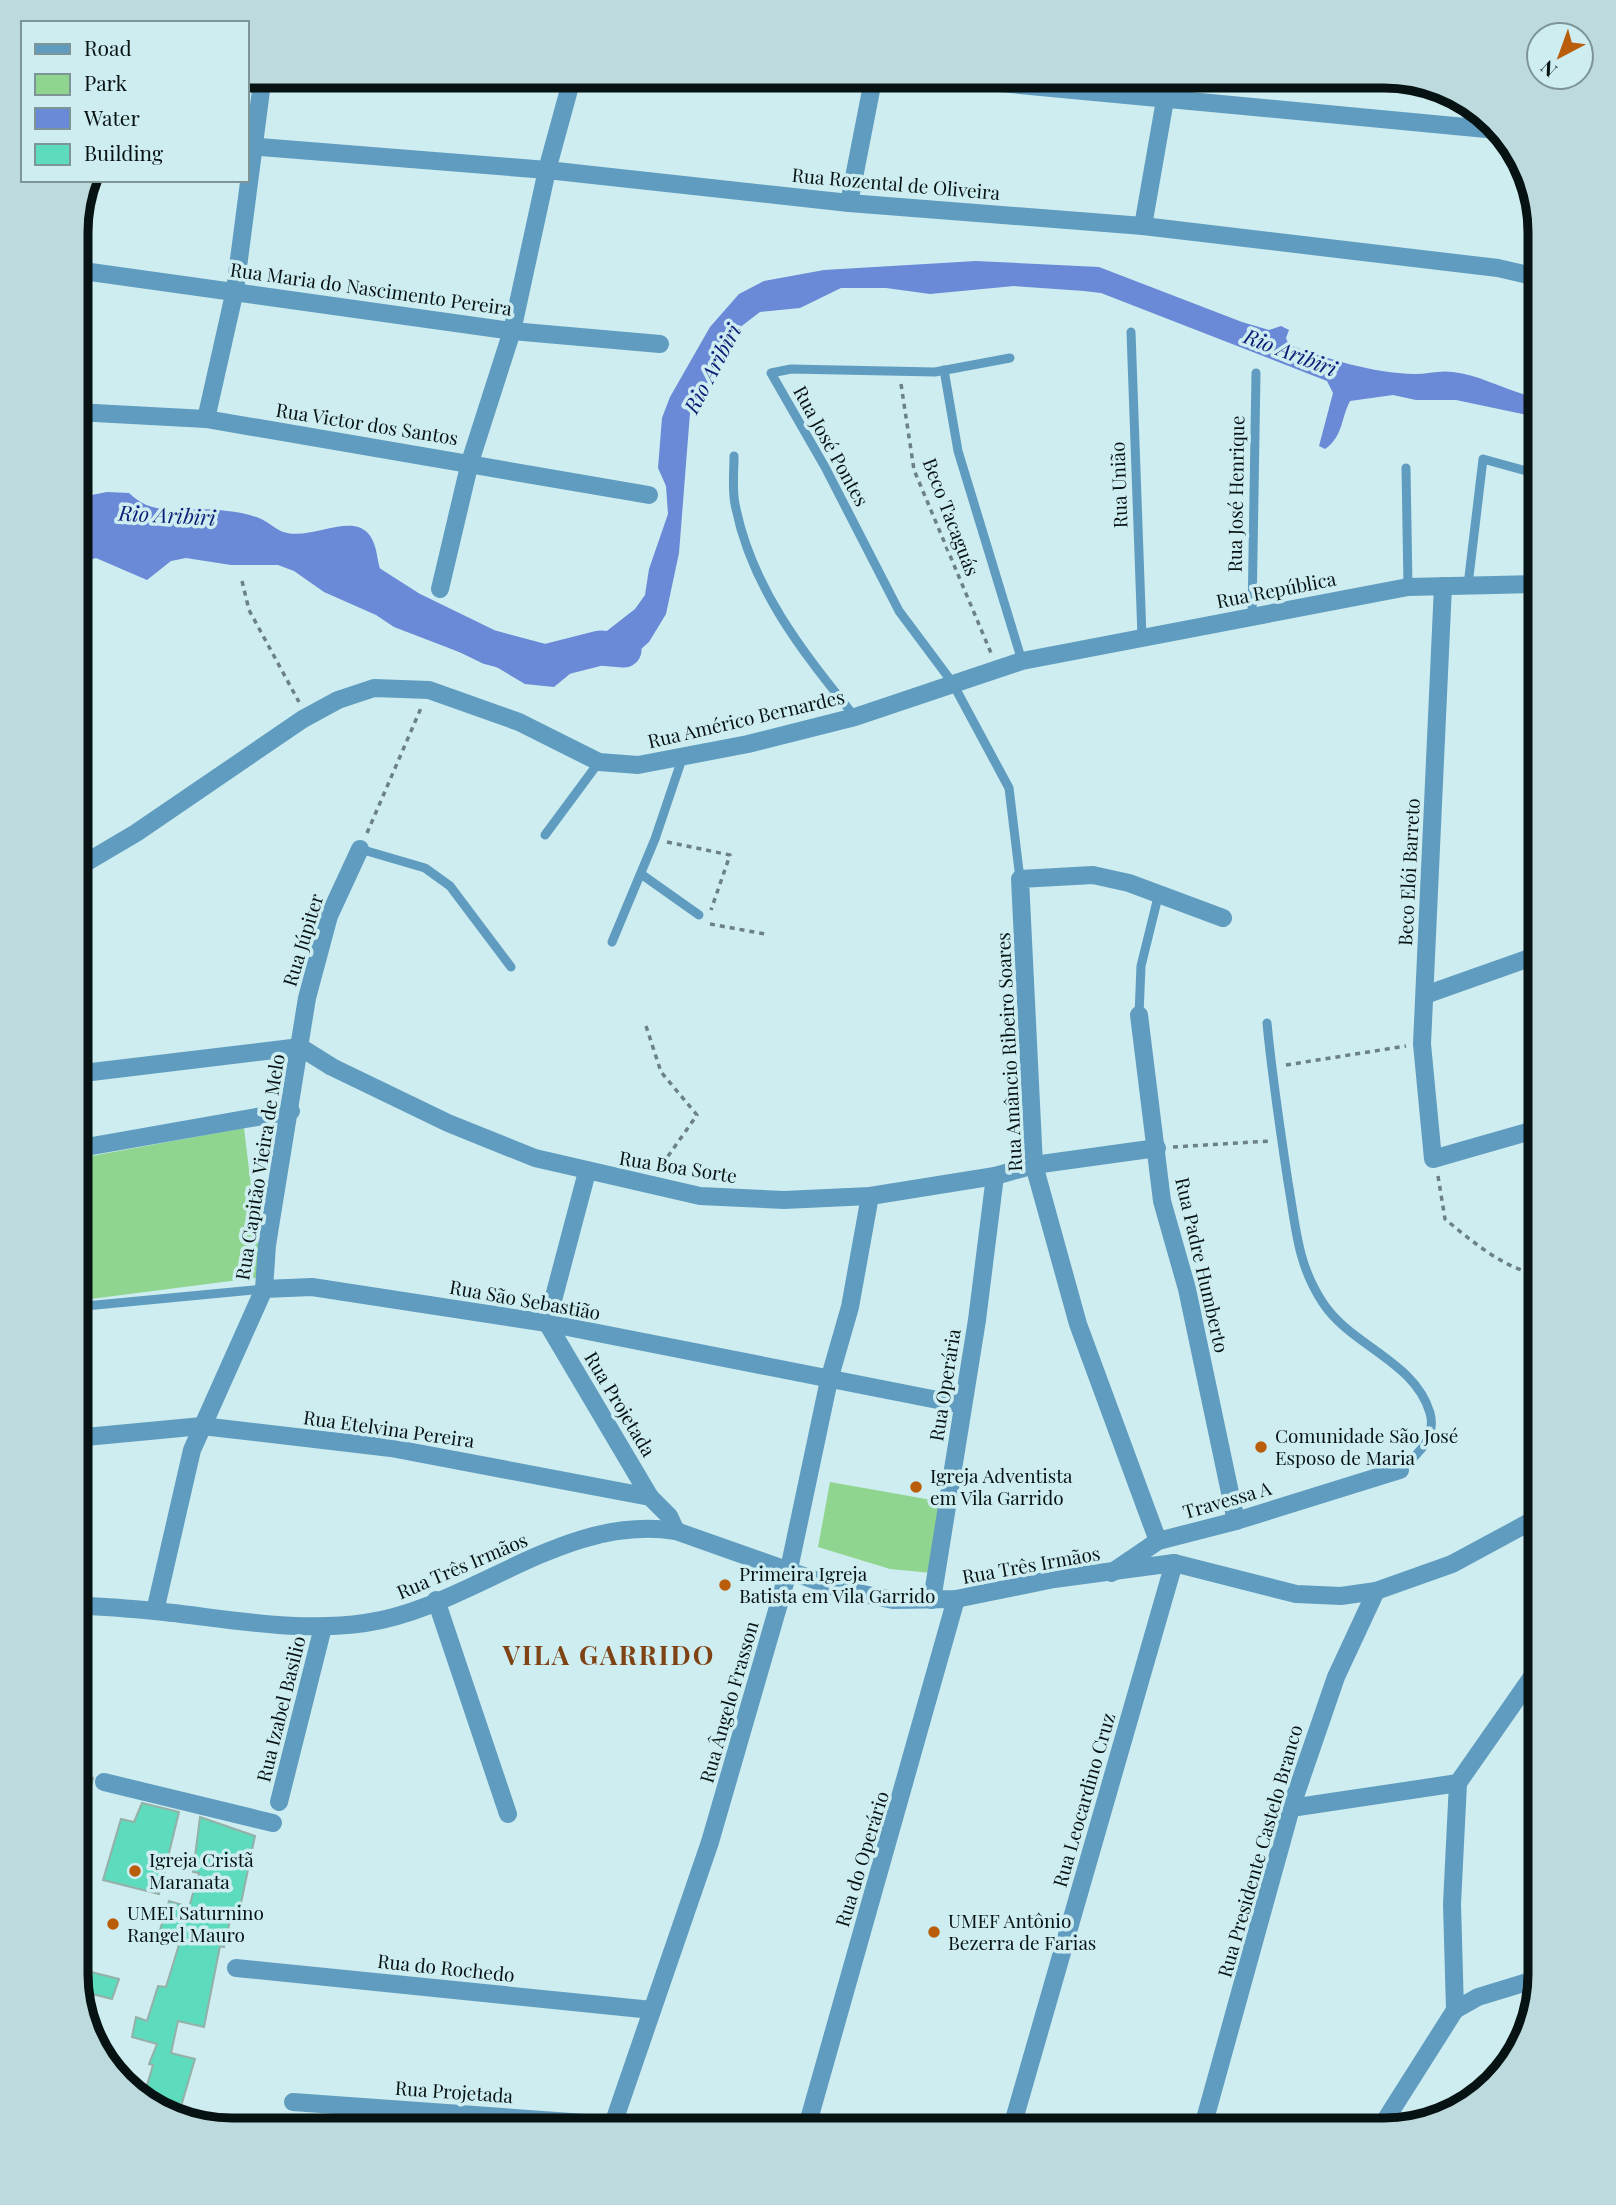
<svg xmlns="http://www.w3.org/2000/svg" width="1616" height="2205" font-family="'Playfair Display',serif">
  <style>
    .green { fill: #8fd58f }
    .water { fill: #6a89d6 }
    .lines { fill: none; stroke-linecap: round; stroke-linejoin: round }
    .river { stroke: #6a89d6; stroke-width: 35 }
    .building { fill: #5cdbbd; stroke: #94b0a8; stroke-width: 2 }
    .path { stroke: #6c8183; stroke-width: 3.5; stroke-dasharray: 5 5; stroke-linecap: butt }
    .service { stroke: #609cbf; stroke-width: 9 }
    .minor { stroke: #609cbf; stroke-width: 18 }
    .tertiary { stroke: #609cbf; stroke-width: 18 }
    .poi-dot { fill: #ba5d0b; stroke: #cdedf0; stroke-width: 2.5 }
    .labels { text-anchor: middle; stroke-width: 7; stroke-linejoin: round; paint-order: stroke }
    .street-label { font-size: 19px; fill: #071213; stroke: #cdedf0 }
    .poi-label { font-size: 19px; fill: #071213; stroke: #cdedf0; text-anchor: start }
    .water-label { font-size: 21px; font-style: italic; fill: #0c1c75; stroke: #cdedf0 }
    .district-label { font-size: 26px; font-weight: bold; letter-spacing: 2px; fill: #7e4215; stroke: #cdedf0 }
    .rim { fill: none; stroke: #071213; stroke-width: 9 }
  </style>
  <rect width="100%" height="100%" fill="#cdedf0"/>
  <g class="green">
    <polygon points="244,1128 262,1277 75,1301 75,1159"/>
    <polygon points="830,1482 943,1502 932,1573 890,1569 818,1547"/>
  </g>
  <path class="water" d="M976 261 1099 267 1242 322 1269 330 1281 326 1289 330 1286 338 1289 345C1329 359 1371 373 1415 374 1428 374 1440 370 1453 372 1483 375 1510 394 1541 398V418L1456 400H1416L1393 395 1350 401C1341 418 1343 437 1325 449L1319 446 1333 393 1327 381 1101 293 1084 291 1014 286 930 294 886 288H841L800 308 760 312 739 328 690 413 679 553 666 614 649 642 633 656 622 660 604 659 577 668 554 687 525 684 493 665 394 627 376 615 324 592 294 571 278 565H231L186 558 171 561 147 580 96 558 76 564V498L107 492 129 493C157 521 192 504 227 511 237 512 249 514 259 518 269 522 277 531 287 533 320 540 368 501 377 555 379 568 384 579 380 591L389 604 457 632 493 653 539 669 553 668 571 659 635 609 645 595 649 569 668 514 666 486 658 468 662 418 670 397 710 327 739 294 764 281 824 270Z"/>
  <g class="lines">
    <polyline class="river" points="342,565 411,609 489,647 545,662 600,648 624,650"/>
  </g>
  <g class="building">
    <polygon points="75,1772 93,1778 80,1833 75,1833"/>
    <polygon points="142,1803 179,1812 159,1894 103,1880 121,1819 134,1822"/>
    <polygon points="200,1817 255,1836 239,1913 232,1912 224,1947 220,1946 204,2027 178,2021 171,2053 195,2059 179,2113 150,2106 143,2099 153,2065 149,2064 157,2044 132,2037 136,2017 147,2021 158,1986 166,1987 181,1938 159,1933 169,1901 189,1907 199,1873 193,1872"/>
    <polygon points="75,1968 119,1979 112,1999 80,1991"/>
  </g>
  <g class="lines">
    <g class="path">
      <polyline points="901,384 914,470 991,653"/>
      <polyline points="242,581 249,610 299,702"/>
      <polyline points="367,833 421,708"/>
      <polyline points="667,842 730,855 711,910"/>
      <polyline points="710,924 765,934"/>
      <polyline points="646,1026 661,1072 697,1115 659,1169"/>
      <polyline points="1286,1065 1406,1046"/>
      <polyline points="1173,1147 1270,1141"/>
      <path d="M1438 1176 1445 1219C1469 1239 1509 1273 1541 1274"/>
      <polyline points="1535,1209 1541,1208"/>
    </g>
    <g class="service">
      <polyline points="1131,332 1142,637"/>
      <polyline points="1010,358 935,372 791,369 771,373 825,467 899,611 952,682 1009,788 1020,879"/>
      <polyline points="944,370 958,451 1022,661"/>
      <path d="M734 456C734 472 732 489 735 504 751 588 803 652 855 717"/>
      <polyline points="1406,468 1408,587"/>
      <polyline points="1468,585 1483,459 1541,475"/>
      <polyline points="1252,615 1256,373"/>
      <polyline points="545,835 599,762"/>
      <polyline points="360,849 425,868 450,886 511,967"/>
      <polyline points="641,874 699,915"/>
      <polyline points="612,942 655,839 683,756"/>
      <polyline points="1139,1015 1141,966 1159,893"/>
      <path d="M1267 1023C1272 1076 1280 1129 1288 1182 1296 1227 1297 1264 1323 1303 1351 1346 1415 1361 1430 1413 1437 1438 1417 1455 1400 1470"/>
      <polyline points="75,1307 264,1289"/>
    </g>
    <g class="minor">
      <polyline points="914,75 1497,130"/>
      <polyline points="247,146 547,170 849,203 1143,226 1498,268 1541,278"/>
      <polyline points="849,203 874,75"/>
      <polyline points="1143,226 1165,100 1173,76"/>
      <polyline points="76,270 512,331 660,344"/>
      <polyline points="76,412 206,419 649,495"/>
      <polyline points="206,419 235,290 263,75"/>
      <polyline points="1443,586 1422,1044 1433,1159 1541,1128"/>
      <polyline points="440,589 470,462 512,331 547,170 573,75"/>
      <polyline points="75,869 136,833 303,719 338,700 374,688 429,690 519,722 599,762 638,765 748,744 855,717 1022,661 1408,587 1541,584"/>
      <polyline points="1425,995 1541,954"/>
      <polyline points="1139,1015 1162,1201 1187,1289 1236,1521"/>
      <polyline points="300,1047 332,1067 448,1123 535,1158 700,1196 784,1200 870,1196 995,1176 1034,1165 1157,1148"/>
      <polyline points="75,1074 300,1047"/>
      <polyline points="75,1149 291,1111"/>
      <polyline points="587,1172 547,1323 650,1497"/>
      <polyline points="264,1289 312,1287 547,1323 963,1405"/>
      <polyline points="75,1438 202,1426 391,1448 650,1497 669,1516 676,1531"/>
      <polyline points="1158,1541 1078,1324 1034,1165 1020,879 1093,875 1129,883 1223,918"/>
      <polyline points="1111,1573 1158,1541 1236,1521 1400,1470"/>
      <polyline points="436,1600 508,1814"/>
      <polyline points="932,1600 977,1320 995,1176"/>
      <polyline points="155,1611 192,1450 264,1289 267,1245 307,998 329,916 360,849"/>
      <polyline points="104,1782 273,1823"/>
      <polyline points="279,1802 323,1627"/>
      <polyline points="1291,1808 1458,1783"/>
      <polyline points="236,1968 652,2010"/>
      <polyline points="1455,2010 1478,1997 1540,1978"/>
      <polyline points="293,2102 613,2125"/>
      <polyline points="611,2130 710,1842 789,1569 829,1380 850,1307 870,1196"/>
      <polyline points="806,2130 956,1599"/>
      <polyline points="1011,2130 1174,1563"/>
      <polyline points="1202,2130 1291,1808 1336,1677 1376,1591"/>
      <polyline points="1379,2130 1455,2010 1452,1904 1458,1783 1541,1664"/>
    </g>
    <path class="tertiary" d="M75 1605C102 1607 128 1608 155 1611 225 1618 294 1633 365 1623 473 1607 563 1513 676 1531L843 1590 893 1600 956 1599 1054 1579 1174 1563 1296 1594 1341 1596 1376 1591 1452 1564 1541 1516"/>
  </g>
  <g class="poi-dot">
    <circle cx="1261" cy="1447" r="7"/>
    <circle cx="916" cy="1487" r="7"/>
    <circle cx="725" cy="1585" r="7"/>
    <circle cx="135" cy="1871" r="7"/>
    <circle cx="113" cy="1924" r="7"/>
    <circle cx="934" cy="1932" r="7"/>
  </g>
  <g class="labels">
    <g class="street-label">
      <text transform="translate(896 184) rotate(5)" y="7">Rua Rozental de Oliveira</text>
      <text transform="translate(371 289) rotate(8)" y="7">Rua Maria do Nascimento Pereira</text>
      <text transform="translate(367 424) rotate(9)" y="7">Rua Victor dos Santos</text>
      <text transform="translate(831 446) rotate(61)" y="7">Rua José Pontes</text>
      <text transform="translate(1119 485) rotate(-92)" y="7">Rua União</text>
      <text transform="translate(1236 494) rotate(-89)" y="7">Rua José Henrique</text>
      <text transform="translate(951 517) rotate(69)" y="7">Beco Tacaguás</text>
      <text transform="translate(1276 590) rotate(-11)" y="7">Rua República</text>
      <text transform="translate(746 719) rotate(-13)" y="7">Rua Américo Bernardes</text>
      <text transform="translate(1409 872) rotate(-87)" y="7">Beco Elói Barreto</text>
      <text transform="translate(303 940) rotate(-73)" y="7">Rua Júpiter</text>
      <text transform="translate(1009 1052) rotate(-93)" y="7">Rua Amâncio Ribeiro Soares</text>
      <text transform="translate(260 1167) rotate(-81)" y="7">Rua Capitão Vieira de Melo</text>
      <text transform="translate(678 1167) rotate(9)" y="7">Rua Boa Sorte</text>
      <text transform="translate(1202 1265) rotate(77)" y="7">Rua Padre Humberto</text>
      <text transform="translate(525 1300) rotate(10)" y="7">Rua São Sebastião</text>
      <text transform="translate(945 1385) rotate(-81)" y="7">Rua Operária</text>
      <text transform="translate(620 1404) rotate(59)" y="7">Rua Projetada</text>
      <text transform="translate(389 1429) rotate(8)" y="7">Rua Etelvina Pereira</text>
      <text transform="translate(1227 1500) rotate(-16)" y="7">Travessa A</text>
      <text transform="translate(1031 1565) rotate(-10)" y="7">Rua Três Irmãos</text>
      <text transform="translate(462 1566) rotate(-23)" y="7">Rua Três Irmãos</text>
      <text transform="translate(729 1702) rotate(-74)" y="7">Rua Ângelo Frasson</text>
      <text transform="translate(281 1709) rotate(-76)" y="7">Rua Izabel Basilio</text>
      <text transform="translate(1084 1800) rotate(-74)" y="7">Rua Leocardino Cruz</text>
      <text transform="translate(1260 1851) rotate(-74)" y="7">Rua Presidente Castelo Branco</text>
      <text transform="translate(862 1859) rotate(-73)" y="7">Rua do Operário</text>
      <text transform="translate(446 1968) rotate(6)" y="7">Rua do Rochedo</text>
      <text transform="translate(454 2092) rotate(4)" y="7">Rua Projetada</text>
    </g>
    <g class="poi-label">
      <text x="1275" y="1443">Comunidade São José<tspan x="1275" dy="22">Esposo de Maria</tspan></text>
      <text x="930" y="1483">Igreja Adventista<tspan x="930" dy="22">em Vila Garrido</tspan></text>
      <text x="739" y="1581">Primeira Igreja<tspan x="739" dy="22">Batista em Vila Garrido</tspan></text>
      <text x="149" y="1867">Igreja Cristã<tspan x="149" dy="22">Maranata</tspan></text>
      <text x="127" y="1920">UMEI Saturnino<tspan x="127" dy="22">Rangel Mauro</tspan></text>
      <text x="948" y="1928">UMEF Antônio<tspan x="948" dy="22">Bezerra de Farias</tspan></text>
    </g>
    <g class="water-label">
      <text transform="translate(1290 353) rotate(21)" y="7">Rio Aribiri</text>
      <text transform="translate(713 369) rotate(-62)" y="7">Rio Aribiri</text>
      <text transform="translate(167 516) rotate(3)" y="7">Rio Aribiri</text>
    </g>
    <g class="district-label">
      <text x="609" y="1665">VILA GARRIDO</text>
    </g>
  </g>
  <path d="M0 0H1616V2205H0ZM232 88H1384A144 144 0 0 1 1528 232V1974A144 144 0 0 1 1384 2118H232A144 144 0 0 1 88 1974V232A144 144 0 0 1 232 88Z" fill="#bddbde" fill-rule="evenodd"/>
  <path class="rim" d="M232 88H1384A144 144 0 0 1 1528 232V1974A144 144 0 0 1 1384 2118H232A144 144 0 0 1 88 1974V232A144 144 0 0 1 232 88Z"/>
  <rect x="21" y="21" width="228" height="161" fill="#cdedf0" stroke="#7e9598" stroke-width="2"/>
  <rect x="35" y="44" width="35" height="10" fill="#609cbf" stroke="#7e9598" stroke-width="2"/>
  <text x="84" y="56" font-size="21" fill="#071213">Road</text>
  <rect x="35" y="74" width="35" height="21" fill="#8fd58f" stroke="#7e9598" stroke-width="2"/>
  <text x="84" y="91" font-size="21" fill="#071213">Park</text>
  <rect x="35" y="108" width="35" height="21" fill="#6a89d6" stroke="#7e9598" stroke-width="2"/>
  <text x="84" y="126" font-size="21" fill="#071213">Water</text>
  <rect x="35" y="144" width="35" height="21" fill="#5cdbbd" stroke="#7e9598" stroke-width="2"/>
  <text x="84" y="161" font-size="21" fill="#071213">Building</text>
  <g transform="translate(1560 56) rotate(221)"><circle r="33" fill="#cdedf0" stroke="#7e9598" stroke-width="2"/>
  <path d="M0-5L12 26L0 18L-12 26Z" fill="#ba5d0b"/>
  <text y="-10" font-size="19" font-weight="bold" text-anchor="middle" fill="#071213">N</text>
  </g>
</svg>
